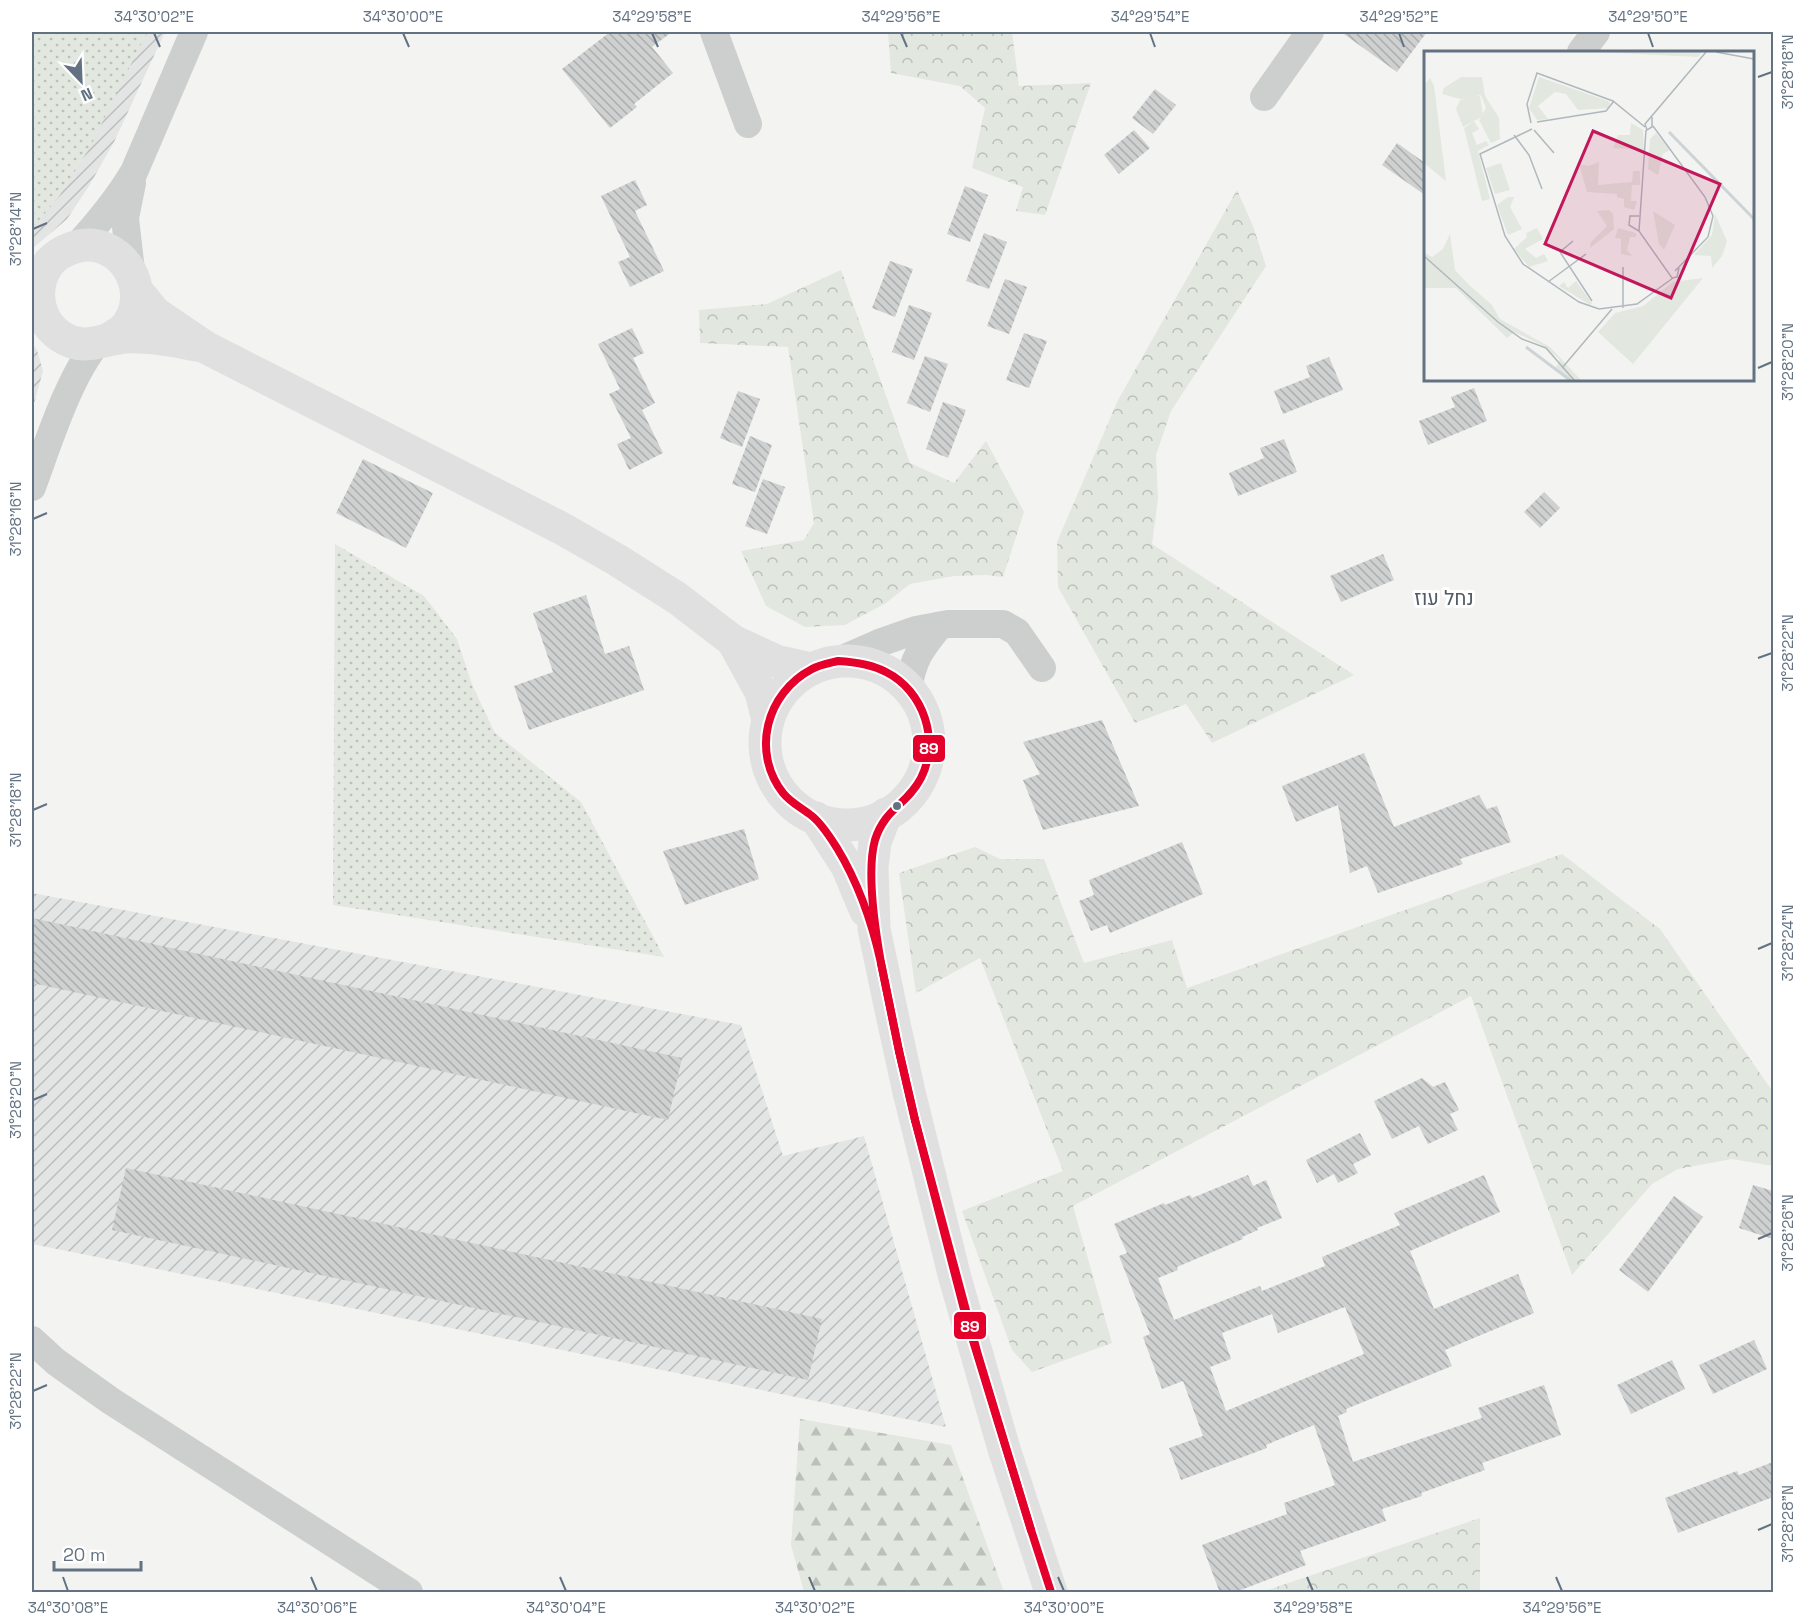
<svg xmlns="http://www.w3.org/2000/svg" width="1805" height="1624" font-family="'Space Grotesk',Heebo,sans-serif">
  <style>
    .industrial { fill: url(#industrial-furrows) }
    .grass { fill: url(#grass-dots) }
    .forest { fill: url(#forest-firs) }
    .park { fill: url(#park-crowns) }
    .building { fill: url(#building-back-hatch); fill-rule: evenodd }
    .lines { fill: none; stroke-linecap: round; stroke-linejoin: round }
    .street { stroke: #cdcece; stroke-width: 28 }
    .secondary { stroke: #e0e0e1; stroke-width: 33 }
    .bus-1-casing { stroke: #fff; stroke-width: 12 }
    .bus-1 { stroke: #e4002b; stroke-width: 8 }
    .ticks { fill: none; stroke: #637282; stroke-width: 2 }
    .bus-dot { fill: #637282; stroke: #fff; stroke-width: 2 }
    .labels { text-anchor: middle; stroke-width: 6; stroke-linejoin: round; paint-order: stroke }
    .quarter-label { font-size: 20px; fill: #515c67; stroke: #fff }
    .inset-river { fill: none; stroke: #cdd4d7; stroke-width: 3 }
    .inset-road { fill: none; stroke: #b0b8be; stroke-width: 1.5 }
    .view { fill: #c2185b; fill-opacity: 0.15; stroke: #c2185b; stroke-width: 3 }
    .inset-edge { fill: none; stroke: #637282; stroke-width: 3 }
    .line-badge { stroke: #fff; stroke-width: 2 }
    .badge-label { font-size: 16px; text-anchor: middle; font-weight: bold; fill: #fff }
    .neatline { fill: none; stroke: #637282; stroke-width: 2 }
    .ticks-label { font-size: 15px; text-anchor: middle; fill: #637282 }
  </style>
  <defs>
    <pattern id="industrial-furrows" width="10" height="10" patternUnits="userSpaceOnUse" patternTransform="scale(1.5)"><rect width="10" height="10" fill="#e3e5e4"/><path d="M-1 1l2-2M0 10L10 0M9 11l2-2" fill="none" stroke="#bcbebe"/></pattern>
    <pattern id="grass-dots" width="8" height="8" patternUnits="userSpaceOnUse" patternTransform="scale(1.5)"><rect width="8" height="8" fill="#e2e7df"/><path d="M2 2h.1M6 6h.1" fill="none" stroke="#bbc0ba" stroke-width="1.8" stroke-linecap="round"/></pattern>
    <pattern id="forest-firs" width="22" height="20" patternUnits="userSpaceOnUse" patternTransform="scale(1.5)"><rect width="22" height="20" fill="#e2e7df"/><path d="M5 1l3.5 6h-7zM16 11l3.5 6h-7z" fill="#bbc0ba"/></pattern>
    <pattern id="park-crowns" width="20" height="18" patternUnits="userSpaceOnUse" patternTransform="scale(1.5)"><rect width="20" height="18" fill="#e2e7df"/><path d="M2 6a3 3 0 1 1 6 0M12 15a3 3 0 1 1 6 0" fill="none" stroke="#bbc0ba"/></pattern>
    <pattern id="building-back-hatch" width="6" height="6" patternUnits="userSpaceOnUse" patternTransform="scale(1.5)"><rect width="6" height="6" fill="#cfd0d0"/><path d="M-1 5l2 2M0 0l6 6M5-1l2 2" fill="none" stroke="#acadae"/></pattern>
  </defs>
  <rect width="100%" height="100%" fill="#f3f4f1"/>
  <g class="industrial">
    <polygon points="32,32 165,32 114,142 89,186 67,219 32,249"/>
    <polygon points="32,343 37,350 43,371 32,411"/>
    <polygon points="32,893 741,1025 783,1156 864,1136 946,1427 32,1244"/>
  </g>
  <g class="grass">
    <polygon points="32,32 147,32 90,147 58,198 32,228"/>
    <polygon points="335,544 424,596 457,639 473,687 495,733 581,802 664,957 333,905"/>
  </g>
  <polygon class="forest" points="800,1419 951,1445 1004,1592 804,1592 791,1545"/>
  <g class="park">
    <polygon points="888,32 1012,32 1019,86 1091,83 1045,215 1016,211 1023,187 972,168 985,108 960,86 891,73"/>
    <polygon points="1237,190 1253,226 1266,266 1171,411 1156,455 1158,499 1152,544 1354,675 1212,743 1186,704 1135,723 1058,587 1057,542 1118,400"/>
    <polygon points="841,270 910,463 954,483 986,441 1024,512 1003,577 986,575 954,576 910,584 886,603 845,625 805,627 766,606 741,551 804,540 814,523 788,347 700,343 699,310 767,304"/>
    <polygon points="975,847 1000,859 1044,859 1084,963 1172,940 1187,988 1562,854 1660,929 1773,1092 1773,1166 1732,1159 1678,1169 1652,1184 1572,1275 1471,996 1073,1206 1112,1343 1032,1372 1012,1350 962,1211 1063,1171 980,958 916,993 899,873"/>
    <polygon points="1480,1518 1480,1592 1262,1592"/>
  </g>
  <g class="building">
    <polygon points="610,32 672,32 652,47 673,73 634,104 637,107 610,128 562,69"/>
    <polygon points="1341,32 1427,32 1397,72"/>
    <polygon points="1155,89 1176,105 1153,134 1132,118"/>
    <polygon points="1134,130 1150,148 1119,174 1104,155"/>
    <polygon points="1397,143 1425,163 1425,195 1382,165"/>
    <polygon points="635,180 647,205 635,211 664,271 630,287 618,262 630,257 601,196"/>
    <polygon points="965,186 988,195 970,242 947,234"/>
    <polygon points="984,233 1007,242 989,289 966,281"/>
    <polygon points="890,261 913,269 895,317 872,308"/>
    <polygon points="1005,279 1027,287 1009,334 987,326"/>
    <polygon points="909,305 932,313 914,360 892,352"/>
    <polygon points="632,328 644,353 633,358 655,403 642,410 663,453 629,470 617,444 631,438 609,394 620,389 598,344"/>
    <polygon points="1024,333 1047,341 1029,388 1006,380"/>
    <polygon points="925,356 948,364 930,412 907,403"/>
    <polygon points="1329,357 1343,390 1283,414 1274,391 1310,377 1306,366"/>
    <polygon points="1474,388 1487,421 1428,445 1419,421 1455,407 1451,397"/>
    <polygon points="738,391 760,399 742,447 720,438"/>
    <polygon points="943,402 966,410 948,458 926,449"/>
    <polygon points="750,436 772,445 755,492 732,484"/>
    <polygon points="1284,439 1297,472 1238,496 1229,473 1264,458 1260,448"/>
    <polygon points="363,459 433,493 406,548 336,513"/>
    <polygon points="763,479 785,487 767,534 745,526"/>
    <polygon points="1544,492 1560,508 1540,528 1524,512"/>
    <polygon points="1383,554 1394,580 1341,602 1330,576"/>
    <polygon points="586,595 605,654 629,646 644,690 529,730 514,686 553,672 533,613"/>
    <polygon points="1102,720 1139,806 1043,830 1023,780 1040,774 1023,742"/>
    <polygon points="1364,753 1394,827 1479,795 1487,809 1497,806 1511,842 1460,859 1463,864 1378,893 1367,866 1350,873 1338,805 1296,822 1282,786"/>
    <polygon points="744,829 759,879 685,905 663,851"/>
    <polygon points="1182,842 1203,894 1110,933 1107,925 1091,931 1079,901 1094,895 1089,880"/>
    <polygon points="32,918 682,1058 668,1120 32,983"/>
    <polygon points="1422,1078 1433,1087 1445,1082 1459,1110 1450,1114 1458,1130 1428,1144 1419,1126 1392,1139 1374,1101"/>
    <polygon points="1360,1133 1371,1155 1353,1164 1358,1173 1338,1183 1334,1174 1317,1183 1306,1160"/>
    <polygon points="126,1168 822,1319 808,1380 112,1230"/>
    <path d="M1248 1175 1253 1186 1266 1180 1282 1218 1257 1228 1258 1230 1242 1237 1243 1239 1177 1267 1178 1270 1158 1278 1174 1320 1260 1286 1262 1291 1325 1266 1322 1257 1400 1225 1394 1213 1484 1175 1500 1212 1410 1251 1434 1309 1518 1274 1534 1313 1445 1350 1452 1366 1346 1409 1347 1412 1338 1416 1353 1462 1482 1418 1478 1408 1544 1385 1561 1435 1482 1463 1485 1470 1421 1493 1422 1496 1382 1509 1386 1521 1300 1551 1306 1565 1233 1593H1220L1202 1545 1287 1514 1284 1503 1335 1485 1314 1425 1266 1445 1267 1448 1181 1480 1169 1448 1203 1436 1183 1381 1162 1389 1143 1337 1150 1334 1119 1256 1127 1253 1114 1224 1164 1203 1165 1205 1190 1195 1192 1198ZM1345 1307 1364 1354 1226 1411 1210 1367 1231 1359 1222 1333 1272 1314 1278 1333Z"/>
    <polygon points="1753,1185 1773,1191 1773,1239 1739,1228"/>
    <polygon points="1674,1196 1703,1217 1648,1292 1619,1270"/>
    <polygon points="1754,1340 1767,1369 1713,1394 1699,1365"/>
    <polygon points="1672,1360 1685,1389 1631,1414 1617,1385"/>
    <polygon points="1773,1462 1773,1497 1678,1533 1665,1498 1737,1471 1739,1475"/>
  </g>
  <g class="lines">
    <g class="street">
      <polyline points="714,32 748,124"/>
      <polyline points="1581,52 1596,32"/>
      <polyline points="1264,97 1310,32"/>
      <path d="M78 245C99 222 118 199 134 172L194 32"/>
      <polyline points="131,271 125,218 132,183"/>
      <path d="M32 487C48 444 69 376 98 342"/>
      <polyline points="838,661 879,643 916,630 948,624 1003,624 1017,632 1042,668"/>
      <path d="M908 688C914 657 920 650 939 626"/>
      <polyline points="32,1340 56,1362 111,1401 409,1592"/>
    </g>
    <g class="secondary">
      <polyline points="137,291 155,313 205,347 561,528 617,560 677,598 733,641 776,661 811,669"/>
      <path d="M107 340C112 337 118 334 123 330 158 293 120 231 72 248 63 251 55 256 49 263 29 291 39 330 72 342 90 348 108 338 126 337 150 336 172 340 195 345"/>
      <polyline points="733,641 761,692 768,720"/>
      <circle cx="847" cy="743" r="82"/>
      <polyline points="886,814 875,842 872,867 874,929 893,1019 909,1092 955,1278 1004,1449 1051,1592"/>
      <polyline points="816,818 847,866 866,911"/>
    </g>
    <g class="bus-1-casing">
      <g id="bus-1">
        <path d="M838 661C855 662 871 664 886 672 924 691 940 741 921 778 907 805 885 808 875 840 866 872 875 929 881 963 872 922 859 884 837 848 830 837 822 824 812 816 802 808 791 803 783 793 751 752 766 693 812 669 819 665 830 663 838 661Z"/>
        <polyline points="881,963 899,1051"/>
        <polyline points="881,963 899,1051"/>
        <polyline points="899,1051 915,1120"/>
        <polyline points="899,1051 915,1120"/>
        <polyline points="915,1120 978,1355 1031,1530"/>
        <polyline points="915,1120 967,1321 1031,1530"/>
        <polygon points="1031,1530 1051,1592 1032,1533"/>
      </g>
    </g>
    <use href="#bus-1" class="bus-1"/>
  </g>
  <path class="ticks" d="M154 33 160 47M403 33 409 47M652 33 658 47M901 33 907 47M1150 33 1155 47M1399 33 1404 47M1648 33 1653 47M1758 77 1772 72M33 229 47 223M1758 368 1772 362M33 519 47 513M1758 658 1772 653M33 810 47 804M1758 949 1772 943M33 1100 47 1094M1758 1239 1772 1233M33 1391 47 1385M1758 1530 1772 1524M63 1577 68 1591M311 1577 317 1591M560 1577 566 1591M809 1577 815 1591M1058 1577 1064 1591M1307 1577 1313 1591M1556 1577 1562 1591"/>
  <circle class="bus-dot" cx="897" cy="806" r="5"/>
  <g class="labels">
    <g class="quarter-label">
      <text x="1444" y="605">נחל עוז</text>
    </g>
  </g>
  <g transform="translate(1424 51)">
    <rect width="330" height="330" fill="#f3f4f1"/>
    <path d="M6 27 10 35 22 130 0 112V34ZM229 160 251 174 240 199 235 193ZM26 183 31 219 44 233 68 254 76 268 126 296 157 329H144L131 318 136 309 120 295 90 281 83 287 32 237H0V201L8 206 19 198ZM279 227 209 313 174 281 191 262 219 255 249 231ZM152 230 168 252 166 254 135 235 140 231 144 237Z" fill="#e2e7df"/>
    <path d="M175 1H278L274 6ZM37 26H58L61 45 75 67 76 88 67 92 55 69 62 57 57 44 36 48 18 43 20 37ZM115 26 184 50 186 52 184 57 154 59 142 43 131 41 114 55 124 68 113 69 105 57ZM50 70 55 78 48 82 53 94 62 90 65 94 54 100 66 148 58 150 40 77ZM232 82 246 99 239 103 234 124 224 118 226 88ZM84 146H90L86 156 98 178 84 184 73 154ZM291 163 303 190 298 205 288 217 287 205 270 204 288 184ZM113 177 119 188 101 198 112 207 120 203 124 210 105 216 90 198 103 186 102 182Z" fill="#e2e7df"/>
    <path d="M207 72 219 79 220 99 189 97 194 84H206ZM175 111 174 134 208 131 209 120H216V134H208L207 150H213L210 159 200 156V148L193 146V143L163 141 155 113 165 115ZM185 159 189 163 190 178 166 197 167 191 183 175 173 160ZM194 177 212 182V186H206L203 199 208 205 197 203V188L191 187Z" fill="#e2e7df"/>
    <path d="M50 44 56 45 59 65 39 76 32 58 36 49ZM77 112 86 139 71 143 62 117Z" fill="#e2e7df"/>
    <path class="inset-river" d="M245 81 330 168M102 296 146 329"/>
    <path class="inset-road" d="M292 1 330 8M228 66V76L223 79 221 73 282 1M113 71 182 60 190 50M107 72 103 53 113 22 189 50 221 76M229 75 281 146 289 165 284 186 251 220M108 78 56 103 81 185 99 213 155 251 175 258 213 253 249 227M110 79 130 102M90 84 105 104 118 138M215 165H206L205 174 215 180 248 227 253 226 255 217M215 180 222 79M149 190 136 201 168 250M0 205 74 271 98 288 122 297 150 329M199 216V257M124 231 162 203M138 317 188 258"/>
    <path class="view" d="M169 80 296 133 247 247 121 193Z"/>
    <rect width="330" height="330" class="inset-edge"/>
  </g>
  <g class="line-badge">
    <rect x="912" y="734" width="34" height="29" rx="6" fill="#e4002b"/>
    <rect x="953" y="1311" width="34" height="29" rx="6" fill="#e4002b"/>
  </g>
  <g class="badge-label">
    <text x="929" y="754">89</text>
    <text x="970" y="1332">89</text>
  </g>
  <rect width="1805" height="1624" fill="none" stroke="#ffffff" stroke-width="66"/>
  <g transform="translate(81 81) rotate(157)" stroke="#ffffff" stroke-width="4.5" paint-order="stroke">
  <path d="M0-4.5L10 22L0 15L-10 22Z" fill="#637282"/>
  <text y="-9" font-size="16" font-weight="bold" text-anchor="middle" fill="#637282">N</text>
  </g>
  <path d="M54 1561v9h87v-9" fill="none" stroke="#637282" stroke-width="3"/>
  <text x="63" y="1561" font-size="18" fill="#637282" stroke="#ffffff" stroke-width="4.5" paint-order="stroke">20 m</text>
  <rect x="33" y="33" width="1739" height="1558" class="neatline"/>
  <g class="ticks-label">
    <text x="154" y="22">34°30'02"E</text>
    <text x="403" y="22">34°30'00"E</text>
    <text x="652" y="22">34°29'58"E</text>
    <text x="901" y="22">34°29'56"E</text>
    <text x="1150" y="22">34°29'54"E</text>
    <text x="1399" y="22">34°29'52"E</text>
    <text x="1648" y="22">34°29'50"E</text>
    <text transform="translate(1788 72) rotate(-90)" y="5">31°28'18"N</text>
    <text transform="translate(16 229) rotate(-90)" y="5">31°28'14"N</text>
    <text transform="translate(1788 362) rotate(-90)" y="5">31°28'20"N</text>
    <text transform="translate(16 519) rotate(-90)" y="5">31°28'16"N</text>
    <text transform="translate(1788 653) rotate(-90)" y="5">31°28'22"N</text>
    <text transform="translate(16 810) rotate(-90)" y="5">31°28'18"N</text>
    <text transform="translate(1788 943) rotate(-90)" y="5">31°28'24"N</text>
    <text transform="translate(16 1100) rotate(-90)" y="5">31°28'20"N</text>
    <text transform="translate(1788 1233) rotate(-90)" y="5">31°28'26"N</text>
    <text transform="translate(16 1391) rotate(-90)" y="5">31°28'22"N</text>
    <text transform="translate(1788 1524) rotate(-90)" y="5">31°28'28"N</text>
    <text x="68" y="1613">34°30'08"E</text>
    <text x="317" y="1613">34°30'06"E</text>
    <text x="566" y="1613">34°30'04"E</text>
    <text x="815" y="1613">34°30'02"E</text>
    <text x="1064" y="1613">34°30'00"E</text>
    <text x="1313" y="1613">34°29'58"E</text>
    <text x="1562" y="1613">34°29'56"E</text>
  </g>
</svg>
